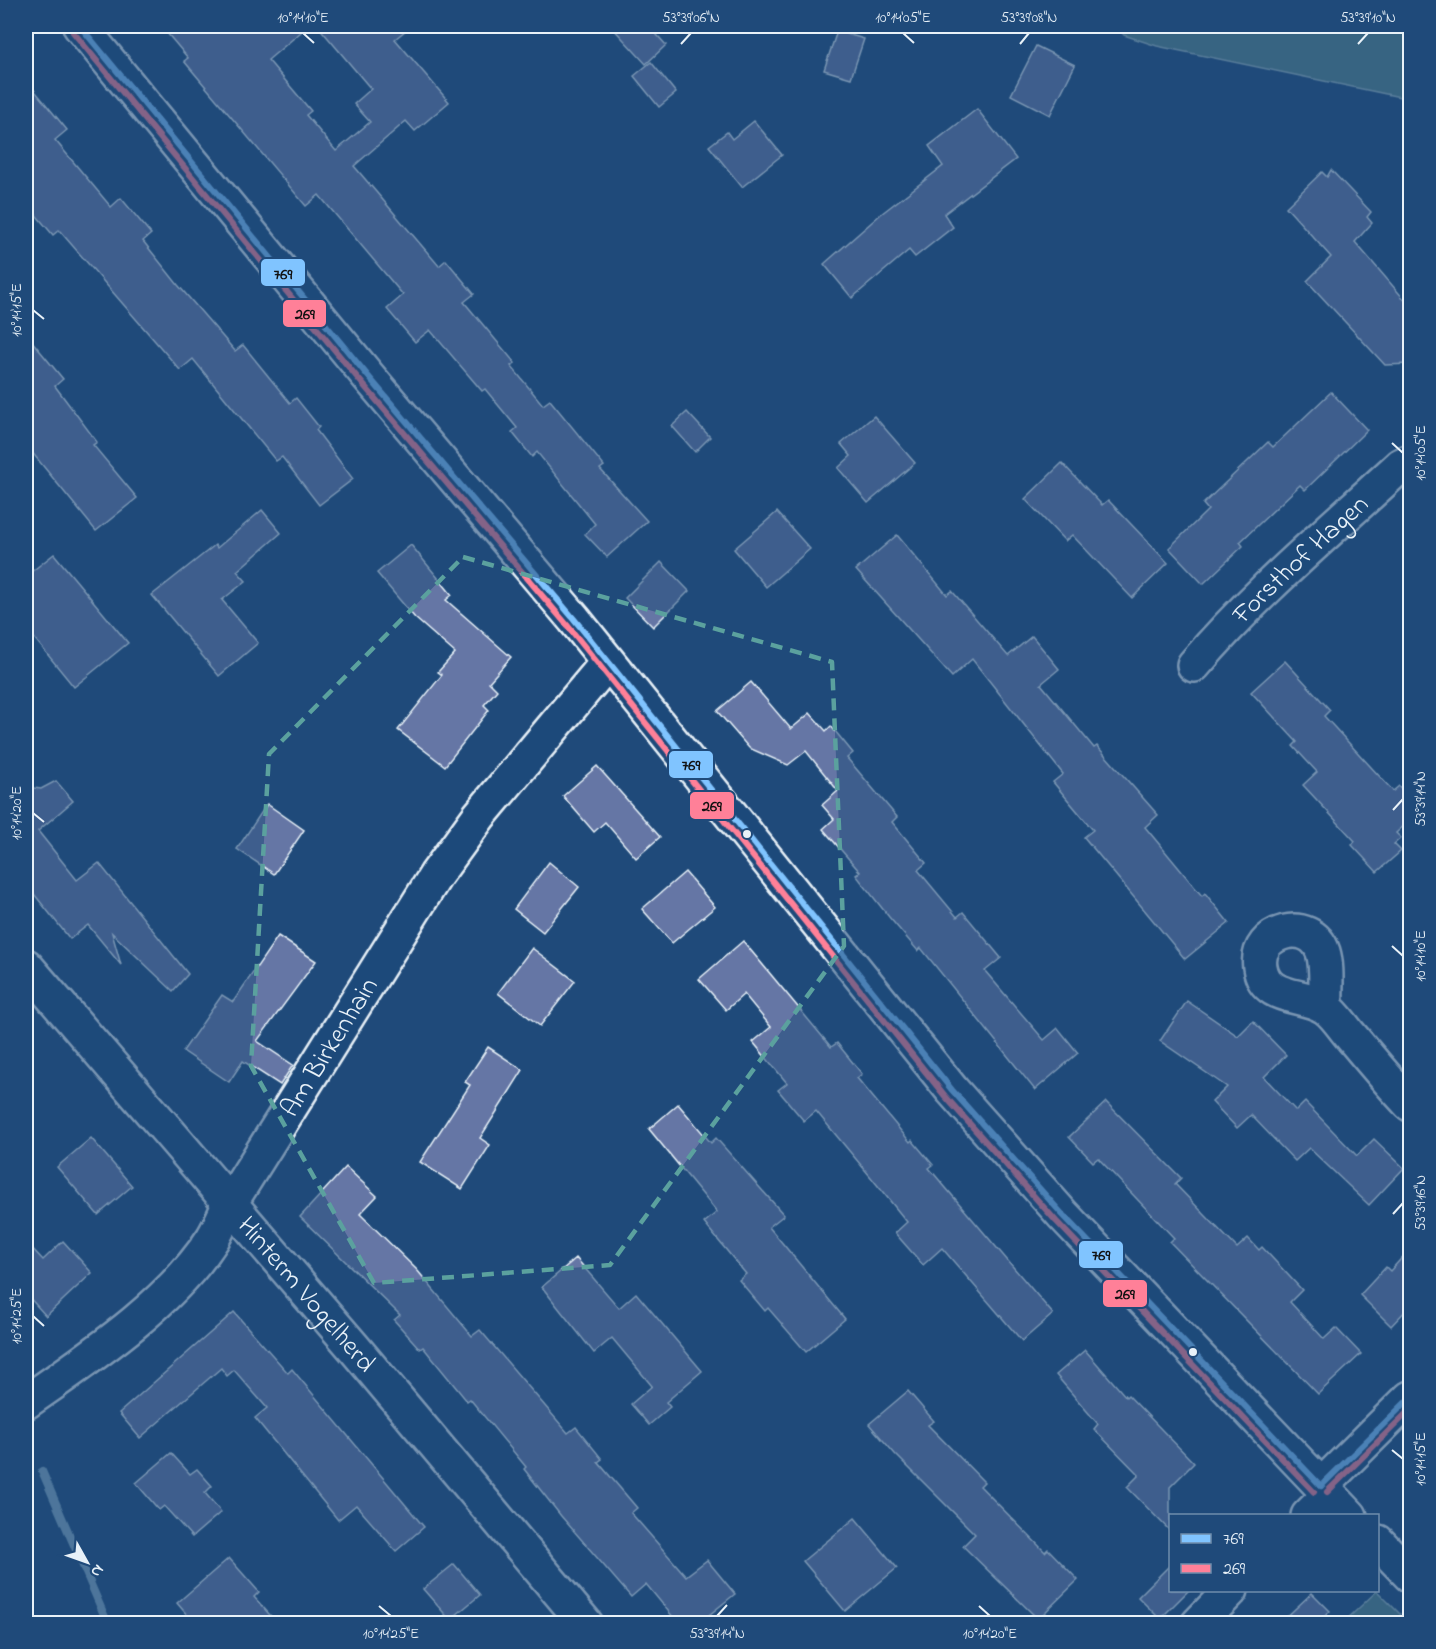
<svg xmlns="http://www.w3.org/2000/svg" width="1436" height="1649" font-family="'Indie Flower',sans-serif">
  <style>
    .green { fill: #55838c; stroke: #9ebac2; stroke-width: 1.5 }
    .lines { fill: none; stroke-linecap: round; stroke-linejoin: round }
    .stream { stroke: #85a9c3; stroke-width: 8 }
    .building { fill: #6576a5; stroke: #e8f1f8; stroke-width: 1.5 }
    .minor-casing { stroke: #e8f1f8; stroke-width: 38 }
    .minor { stroke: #1f4a7a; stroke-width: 33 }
    .bus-1-casing { stroke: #1f4a7a; stroke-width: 10 }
    .bus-2-casing { stroke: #1f4a7a; stroke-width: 10 }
    .bus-1 { stroke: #80c4ff; stroke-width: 6 }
    .bus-2 { stroke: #ff8098; stroke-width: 6 }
    .marked { fill: none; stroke: #5ba19e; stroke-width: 4.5; stroke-dasharray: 12 8; stroke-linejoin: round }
    .ticks { fill: none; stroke: #e8f1f8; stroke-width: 2 }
    .bus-dot { fill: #e8f1f8; stroke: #1f4a7a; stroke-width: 2 }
    .labels { text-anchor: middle; stroke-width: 6; stroke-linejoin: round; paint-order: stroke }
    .street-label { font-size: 27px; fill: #e8f1f8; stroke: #1f4a7a }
    .line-badge { stroke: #1f4a7a; stroke-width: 2 }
    .pale-badge-label { font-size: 16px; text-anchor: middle; font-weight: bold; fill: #111 }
    .neatline { fill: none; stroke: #e8f1f8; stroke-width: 2 }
    .ticks-label { font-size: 15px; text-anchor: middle; fill: #e8f1f8 }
  </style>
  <rect width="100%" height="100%" fill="#1f4a7a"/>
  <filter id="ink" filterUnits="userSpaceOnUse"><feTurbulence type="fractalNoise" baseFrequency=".0167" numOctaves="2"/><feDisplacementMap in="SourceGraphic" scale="12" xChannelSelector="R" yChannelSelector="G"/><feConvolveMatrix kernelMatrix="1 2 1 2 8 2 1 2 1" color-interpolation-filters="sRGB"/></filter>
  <g filter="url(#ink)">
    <g class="green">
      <polygon points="1115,26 1410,26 1410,99 1157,46 1124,35"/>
      <polygon points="1377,1591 1401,1615 1392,1623 1343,1623"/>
    </g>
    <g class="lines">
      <polyline class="stream" points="42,1471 108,1624"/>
    </g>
    <g class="building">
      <polygon points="161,26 308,26 268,60 311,111 306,115 336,151 370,122 354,104 371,89 318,26 411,26 395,39 449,102 415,131 406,121 354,166 439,266 446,260 474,294 464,302 515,363 511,366 543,405 550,400 604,466 600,469 647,521 607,557 585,534 595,524 537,452 532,457 512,432 517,428 485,389 482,391 430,330 415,342 387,309 403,295 319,195 306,206 184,61 188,58"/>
      <polygon points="611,26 649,26 666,45 646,64"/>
      <polygon points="837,31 864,39 851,78 824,70"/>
      <polygon points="1036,46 1075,65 1050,115 1011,95"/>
      <polygon points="651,62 676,93 659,107 634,76"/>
      <polygon points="26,80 67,130 55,140 111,207 121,198 151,234 143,241 178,285 235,351 243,345 290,403 296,398 319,427 316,430 353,479 319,505 282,457 276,461 193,359 180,370 59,230 53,235 26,203"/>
      <polygon points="977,109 1016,159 944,214 953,227 915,257 909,250 852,298 824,264 881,214 943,166 929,146"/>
      <polygon points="754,121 782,155 742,187 709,146 727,132 732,139"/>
      <polygon points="1331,170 1371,212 1367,217 1372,223 1355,242 1410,306 1410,364 1385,365 1307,281 1331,257 1286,207 1322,172 1327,177"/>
      <polygon points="26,334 63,379 55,386 97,442 93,445 137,498 96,531 26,445"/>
      <polygon points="1331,392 1367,430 1305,490 1300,485 1240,542 1243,546 1203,584 1169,548 1208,510 1203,504 1268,442 1273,447"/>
      <polygon points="687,412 710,437 695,452 672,426"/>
      <polygon points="874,416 915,463 868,503 838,468 851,456 841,444"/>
      <polygon points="1062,463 1102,505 1108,500 1168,563 1132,598 1072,535 1065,541 1025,499"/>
      <polygon points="262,510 281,533 237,571 246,581 222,600 258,643 219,676 152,595 215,545 217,548"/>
      <polygon points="777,512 810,549 766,587 734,549"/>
      <polygon points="897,535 947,595 952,591 1008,656 1032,636 1059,669 1041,684 1094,748 1097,746 1158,815 1145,827 1202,896 1205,893 1229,923 1185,959 1084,837 1093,830 1053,782 1063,774 972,659 952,677 856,570"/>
      <polygon points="411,545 452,595 446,600 511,657 489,682 497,690 484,705 489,710 445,766 398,730 442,675 438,672 455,653 415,618 377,573"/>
      <polygon points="54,554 128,643 74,687 26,628 26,576"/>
      <polygon points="661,562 689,591 653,627 625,598"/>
      <polygon points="1285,661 1330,710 1324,716 1393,791 1399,786 1410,799 1410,820 1396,833 1401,838 1394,844 1401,851 1377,872 1352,845 1355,841 1303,785 1317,772 1293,746 1297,742 1251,692"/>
      <polygon points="751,682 791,729 810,713 826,731 831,726 853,753 847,758 897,817 892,822 926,863 918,870 957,917 963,912 1001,958 985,971 1044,1040 1058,1028 1078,1053 1035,1090 921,948 918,951 889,917 856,875 860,872 823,829 834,819 822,805 838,791 806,751 788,765 749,748 717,711"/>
      <polygon points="597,766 660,837 636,858 605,822 594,832 563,796"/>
      <polygon points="56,781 73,801 38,831 77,880 99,863 188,974 173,991 112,933 121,965 88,925 70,939 26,884 26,787 41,789"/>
      <polygon points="267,804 304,830 274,874 237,849"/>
      <polygon points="549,862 579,887 543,932 514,909"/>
      <polygon points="685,872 715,907 672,943 642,909"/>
      <polygon points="278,936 316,961 257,1041 293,1065 280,1085 243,1061 229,1082 183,1051 222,995 233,1002"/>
      <polygon points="743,941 831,1047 837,1043 862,1074 857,1078 910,1142 912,1140 933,1165 929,1168 1053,1314 1022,1341 942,1248 923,1265 895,1233 907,1222 870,1176 816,1111 804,1121 778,1090 787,1083 753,1042 771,1027 744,994 726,1010 699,979"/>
      <polygon points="532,948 575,981 540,1026 498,993"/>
      <polygon points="1187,1001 1238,1036 1253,1021 1286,1055 1264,1077 1296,1111 1305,1102 1357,1156 1374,1139 1404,1168 1369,1205 1309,1148 1295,1161 1251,1115 1237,1128 1212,1102 1227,1087 1160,1041"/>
      <polygon points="488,1047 523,1070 480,1138 490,1145 462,1189 420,1162 470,1085 465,1082"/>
      <polygon points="1106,1102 1181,1178 1175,1184 1237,1248 1248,1238 1259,1250 1262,1247 1302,1290 1290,1302 1324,1339 1336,1328 1361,1354 1318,1394 1170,1242 1174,1238 1098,1158 1093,1162 1069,1137"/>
      <polygon points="678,1104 711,1143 716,1138 784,1215 769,1227 845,1319 806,1352 768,1308 765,1311 739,1280 746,1274 704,1223 717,1212 649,1129"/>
      <polygon points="91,1138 132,1186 98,1215 57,1167"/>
      <polygon points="346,1167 377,1196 360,1214 417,1270 472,1336 480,1330 568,1433 576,1427 602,1459 598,1462 637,1508 631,1513 686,1576 707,1560 735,1594 699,1623 678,1623 646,1584 631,1597 561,1516 524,1469 526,1467 470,1399 467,1401 423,1347 420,1349 394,1320 400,1315 300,1217"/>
      <polygon points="63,1241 92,1273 46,1316 26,1294 26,1242 43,1260"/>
      <polygon points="1410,1249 1410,1306 1391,1326 1360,1295 1386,1267 1390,1271"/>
      <polygon points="576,1258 619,1308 636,1293 702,1371 666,1402 670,1407 649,1425 631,1404 652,1386 612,1338 594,1353 542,1287"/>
      <polygon points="234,1312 288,1373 292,1369 424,1527 396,1551 356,1505 338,1520 255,1418 267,1408 234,1370 227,1376 221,1368 140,1438 119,1413"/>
      <polygon points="1085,1350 1126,1397 1128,1395 1194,1463 1170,1487 1170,1531 1127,1487 1139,1475 1094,1429 1098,1424 1056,1375"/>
      <polygon points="908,1391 934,1421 928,1425 984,1482 980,1486 1045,1552 1048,1549 1078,1580 1038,1619 963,1546 975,1534 895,1454 869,1424"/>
      <polygon points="171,1453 190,1474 197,1469 212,1486 205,1493 221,1512 192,1537 164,1506 159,1510 136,1483"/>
      <polygon points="855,1518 897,1568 845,1611 803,1561"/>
      <polygon points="229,1558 259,1592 254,1597 277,1623 194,1623 177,1603"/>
      <polygon points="454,1564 480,1595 450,1620 423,1589"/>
      <polygon points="1170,1565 1170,1590 1189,1590 1160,1619 1138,1597"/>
      <polygon points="1312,1593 1330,1611 1318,1623 1280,1623"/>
    </g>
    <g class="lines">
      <g class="minor-casing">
        <g id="minor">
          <polyline points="80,26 368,376 574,619 952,1090 1063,1215 1350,1516"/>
          <path id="s1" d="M1194 665C1256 592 1331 530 1401 465L1410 461"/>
          <path id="s2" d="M26 966 355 1349 586 1624"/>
          <path d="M1326 1007C1325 990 1328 968 1323 952 1311 916 1254 930 1260 967 1265 1002 1305 992 1326 1008 1335 1014 1343 1027 1350 1035 1370 1059 1389 1082 1410 1104"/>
          <path id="s3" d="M26 1402C89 1358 171 1304 213 1238 219 1228 224 1216 229 1205L436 875 479 816 607 663"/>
          <polyline points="1321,1486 1410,1398"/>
          <polyline points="1308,1516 1329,1495"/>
          <polyline points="1378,1542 1410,1575"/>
          <polyline points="1198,1624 1231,1590"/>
        </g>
      </g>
      <use href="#minor" class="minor"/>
      <g class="bus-1-casing">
        <g id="bus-1">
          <polyline points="80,26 368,376 574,619 952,1090 1063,1215 1321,1486"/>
          <polyline points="1321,1486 1410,1398"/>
        </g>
      </g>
      <g class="bus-2-casing">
        <g id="bus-2">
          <polyline points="73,32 361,382 567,625 945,1096 1056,1221 1314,1492"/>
          <polyline points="1327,1492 1410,1410"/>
        </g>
      </g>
      <use href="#bus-1" class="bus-1"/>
      <use href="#bus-2" class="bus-2"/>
    </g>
  </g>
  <path d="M0 0H1436V1649H0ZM463 557 832 662 844 946 610 1265 374 1283 251 1066 269 754Z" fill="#1f4a7a" fill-opacity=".55" fill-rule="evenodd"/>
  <path class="marked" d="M463 557 832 662 844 946 610 1265 374 1283 251 1066 269 754Z"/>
  <path class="ticks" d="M303 33 314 43M903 33 914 43M681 44 691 33M1020 44 1029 33M1358 44 1368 33M33 310 44 319M1392 443 1403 453M1393 810 1403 799M33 813 44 822M1392 946 1403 956M1393 1214 1403 1203M33 1316 44 1326M1392 1450 1403 1459M379 1606 391 1616M979 1606 990 1616M717 1616 727 1605"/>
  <g class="bus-dot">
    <circle cx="747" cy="834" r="5"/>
    <circle cx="1193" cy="1352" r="5"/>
  </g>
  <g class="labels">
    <g class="street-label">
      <text dy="9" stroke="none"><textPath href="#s1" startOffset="150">Forsthof Hagen</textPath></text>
      <text dy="9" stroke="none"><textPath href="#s3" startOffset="474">Am Birkenhain</textPath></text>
      <text dy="9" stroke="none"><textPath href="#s2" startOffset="432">Hinterm Vogelherd</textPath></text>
    </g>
  </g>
  <g class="line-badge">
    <rect x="260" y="258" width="46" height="29" rx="6" fill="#80c4ff"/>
    <rect x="282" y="299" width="45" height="29" rx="6" fill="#ff8098"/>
    <rect x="668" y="750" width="46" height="29" rx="6" fill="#80c4ff"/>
    <rect x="689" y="791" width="46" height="29" rx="6" fill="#ff8098"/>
    <rect x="1078" y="1240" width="46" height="29" rx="6" fill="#80c4ff"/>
    <rect x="1102" y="1279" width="46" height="29" rx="6" fill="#ff8098"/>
  </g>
  <g class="pale-badge-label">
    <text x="283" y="279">769</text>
    <text x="305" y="319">269</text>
    <text x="691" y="770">769</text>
    <text x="712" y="811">269</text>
    <text x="1101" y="1260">769</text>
    <text x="1125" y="1299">269</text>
  </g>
  <rect width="1436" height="1649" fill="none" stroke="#1f4a7a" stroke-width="66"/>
  <rect x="1169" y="1514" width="210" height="78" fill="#1f4a7a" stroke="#6f8dac" stroke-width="1.5"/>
  <rect x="1181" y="1534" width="30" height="9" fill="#80c4ff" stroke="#6f8dac" stroke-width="1.5"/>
  <text x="1223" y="1544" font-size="18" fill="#e8f1f8">769</text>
  <rect x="1181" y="1564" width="30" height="9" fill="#ff8098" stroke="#6f8dac" stroke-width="1.5"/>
  <text x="1223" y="1574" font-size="18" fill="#e8f1f8">269</text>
  <g transform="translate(87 1562) rotate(130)" stroke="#1f4a7a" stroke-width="4.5" paint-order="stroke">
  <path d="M0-4.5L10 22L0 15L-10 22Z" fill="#e8f1f8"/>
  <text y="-9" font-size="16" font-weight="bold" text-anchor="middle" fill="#e8f1f8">N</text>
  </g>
  <rect x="33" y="33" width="1370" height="1583" class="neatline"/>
  <g class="ticks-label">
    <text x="303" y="22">10°14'10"E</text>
    <text x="691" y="22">53°39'06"N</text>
    <text x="903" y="22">10°14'05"E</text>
    <text x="1029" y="22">53°39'08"N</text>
    <text x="1368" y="22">53°39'10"N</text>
    <text transform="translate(16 310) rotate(-90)" y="5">10°14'15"E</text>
    <text transform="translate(1420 453) rotate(-90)" y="5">10°14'05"E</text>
    <text transform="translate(1420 799) rotate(-90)" y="5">53°39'14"N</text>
    <text transform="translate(16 813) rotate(-90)" y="5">10°14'20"E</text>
    <text transform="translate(1420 956) rotate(-90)" y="5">10°14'10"E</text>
    <text transform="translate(1420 1203) rotate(-90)" y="5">53°39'16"N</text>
    <text transform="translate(16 1316) rotate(-90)" y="5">10°14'25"E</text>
    <text transform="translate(1420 1459) rotate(-90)" y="5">10°14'15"E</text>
    <text x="391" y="1638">10°14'25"E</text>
    <text x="717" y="1638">53°39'14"N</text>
    <text x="990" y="1638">10°14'20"E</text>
  </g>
</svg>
